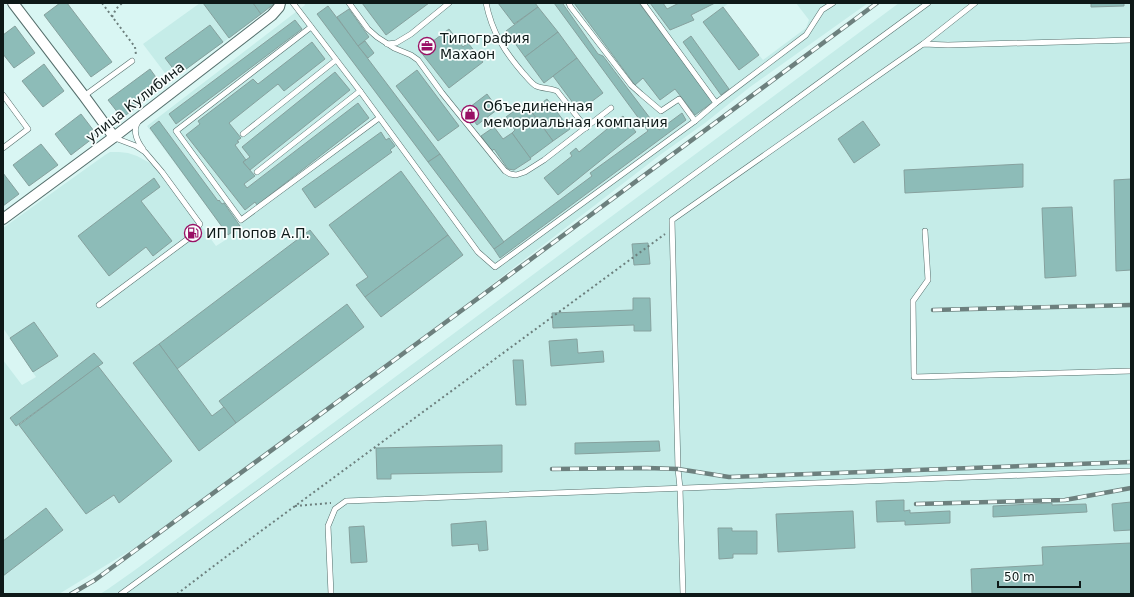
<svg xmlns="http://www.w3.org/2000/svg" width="1134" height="597" font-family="'DejaVu Sans',sans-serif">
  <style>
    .built { fill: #c5ece8 }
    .building { fill: #8dbcb8; stroke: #86a19e }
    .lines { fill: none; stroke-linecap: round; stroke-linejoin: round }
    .service-casing { stroke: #556f6c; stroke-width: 6 }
    .minor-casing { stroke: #556f6c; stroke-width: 12 }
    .path { stroke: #6c7f7d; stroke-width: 2; stroke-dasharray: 2 3; stroke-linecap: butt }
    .service { stroke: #fff; stroke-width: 5 }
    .minor { stroke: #fff; stroke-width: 10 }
    .rail-casing { stroke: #6d807e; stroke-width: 4.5 }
    .rail { stroke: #f8fefd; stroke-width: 3; stroke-dasharray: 9; stroke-linecap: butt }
    .labels { text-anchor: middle; stroke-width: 3.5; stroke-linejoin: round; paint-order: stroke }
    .poi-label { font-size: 14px; fill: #0e1918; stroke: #f8fefd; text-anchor: start }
    .street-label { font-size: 14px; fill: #0e1918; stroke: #f8fefd }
  </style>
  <rect width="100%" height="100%" fill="#d9f6f3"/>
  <g class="built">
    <polygon points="200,3 239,3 240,4 241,3 229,38 171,81 143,44"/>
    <polygon points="304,3 729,3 703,22 739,70 759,55 763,60 806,28 809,20 796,3 868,3 750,87 705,123 660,155 464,306 149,539 59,594 3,594 3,360 22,385 36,377 3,328 3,228 105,155 110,152 119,152 128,153 137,156 150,163 162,172 216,246 227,239 228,235 147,126 305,5"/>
    <polygon points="899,3 1131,3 1131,594 100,594 108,589 135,570"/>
  </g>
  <g class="building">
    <polygon points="60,3 67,3 112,62 91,77 44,15"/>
    <polygon points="203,3 239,3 240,4 241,3 253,3 261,14 229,38"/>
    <polygon points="253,3 275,3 261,14"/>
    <polygon points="362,3 429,3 386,35"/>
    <polygon points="498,3 535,3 538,7 514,24"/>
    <polygon points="554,3 564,3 563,4 598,54 603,56 659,130 682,113 686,120 500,258 494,249 592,176 590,173 648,131"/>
    <polygon points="574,3 639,3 713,102 695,115 675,89 660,100 643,78 635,85"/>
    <polygon points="650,3 663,3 667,9 679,3 715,3 691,15 694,20 670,30"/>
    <polygon points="1091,3 1124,3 1124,6 1091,7"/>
    <polygon points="328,6 440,154 428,162 317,14"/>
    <polygon points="538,7 558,32 525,57 506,31"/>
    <polygon points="723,7 759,55 739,70 703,22"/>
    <polygon points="349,9 369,37 358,46 337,17"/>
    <polygon points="295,20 302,29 176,124 169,114"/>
    <polygon points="210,25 223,42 178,75 165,58"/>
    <polygon points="15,26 35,53 14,68 3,54 3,35"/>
    <polygon points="449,29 463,47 468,43 483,62 449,88 420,51"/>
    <polygon points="558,32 577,58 544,83 525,57"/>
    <polygon points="691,36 729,89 721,95 683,42"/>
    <polygon points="365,41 374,53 368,58 358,46"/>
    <polygon points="312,42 325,59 284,91 278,84 229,123 241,138 237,141 239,142 235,145 246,160 243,162 255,176 244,184 247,188 358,103 369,118 257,205 255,202 245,210 186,135 200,124 198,121 253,79 258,84"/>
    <polygon points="577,58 603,93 579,111 553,76"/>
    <polygon points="44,64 64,91 43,107 22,81"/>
    <polygon points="150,69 163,87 122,118 108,100"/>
    <polygon points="417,70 459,126 438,141 396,86"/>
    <polygon points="335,72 350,90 250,170 243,162 250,157 242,147"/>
    <polygon points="487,94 498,109 477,125 466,110"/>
    <polygon points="547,99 570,129 553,141 531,111"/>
    <polygon points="525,103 553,141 530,158 512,133 515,130 506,117"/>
    <polygon points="81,114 97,135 71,155 55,134"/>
    <polygon points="623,116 636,132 558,195 544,178 572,156 570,153 576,148 579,152"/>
    <polygon points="159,121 218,201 219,200 222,204 224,203 240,226 228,235 150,128"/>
    <polygon points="863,121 880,145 854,163 838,139"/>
    <polygon points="494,127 503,139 512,133 531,159 514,170 508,169 494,149 492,151 481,136"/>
    <polygon points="381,132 386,140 389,138 395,146 390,150 392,152 315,208 302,189"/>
    <polygon points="41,144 58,165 29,186 13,165"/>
    <polygon points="440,154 504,242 494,249 428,162"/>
    <polygon points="1023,164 1023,187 905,193 904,170"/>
    <polygon points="401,171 448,235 365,297 356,285 368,277 329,225"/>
    <polygon points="3,173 19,194 3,206"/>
    <polygon points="154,178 160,187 141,201 172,241 153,256 146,247 109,276 78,236"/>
    <polygon points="1131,179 1131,270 1116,271 1114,180"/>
    <polygon points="1072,207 1076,276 1045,278 1042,208"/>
    <polygon points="310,230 329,254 177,369 159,344"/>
    <polygon points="448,235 463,255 381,317 365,297"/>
    <polygon points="648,243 650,264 634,265 632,244"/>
    <polygon points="633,298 650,298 651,331 634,331 634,325 553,328 552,313 633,310"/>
    <polygon points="347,304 364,327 236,423 219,401"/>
    <polygon points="34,322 58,356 33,372 10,338"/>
    <polygon points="577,339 578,353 603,351 604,362 551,366 549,341"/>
    <polygon points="159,344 212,416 224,407 236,423 199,451 133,363"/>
    <polygon points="94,353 103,363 16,426 10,418"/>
    <polygon points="513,360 523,360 526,405 516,405"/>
    <polygon points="98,366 172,461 119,503 114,495 86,514 19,425"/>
    <polygon points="659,441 660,451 575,454 575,443"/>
    <polygon points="502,445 502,472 391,474 391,479 377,479 376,448"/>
    <polygon points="904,500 904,511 910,510 910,513 950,511 950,523 905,525 905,521 877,522 876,501"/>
    <polygon points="1131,502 1131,530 1114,531 1112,504"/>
    <polygon points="1052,503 1052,505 1086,504 1087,512 993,517 993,506"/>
    <polygon points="46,508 63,530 3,576 3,541"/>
    <polygon points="853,511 855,548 778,552 776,514"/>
    <polygon points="486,521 488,550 479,551 478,544 452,546 451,524"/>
    <polygon points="364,526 367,562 351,563 349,527"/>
    <polygon points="718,528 732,528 732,531 757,531 757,554 733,554 733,558 719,559"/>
    <polygon points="1131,543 1131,594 972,594 971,569 1043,565 1042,547"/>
  </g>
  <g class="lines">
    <g class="service-casing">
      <g id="service">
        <polyline points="293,3 360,91 478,252 495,267 695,121 716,103 806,35 822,10 833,3"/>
        <polyline points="349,3 368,29 377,37 394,48 411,55 418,60 442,93 505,171 510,174 516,175 525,172 544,160 611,108"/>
        <path d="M486 3C492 32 504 51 523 73 527 77 531 83 536 86 543 89 550 88 557 91L586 128"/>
        <polyline points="569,3 570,6 631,85 641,94 661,111 679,99 695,121"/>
        <polyline points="643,3 716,103"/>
        <polyline points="311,27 176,131 241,220 379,118"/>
        <polyline points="387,44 396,43 411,34 449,3"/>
        <polyline points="923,44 975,3"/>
        <polyline points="3,95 28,129 3,148"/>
        <polyline points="84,96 132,61"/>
        <path d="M138 122C132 131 137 141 143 149"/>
        <polyline points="243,134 336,60"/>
        <polyline points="115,138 136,146 145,152 162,172 200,224 197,228"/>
        <polyline points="257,172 360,91"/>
        <polyline points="925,231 928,280 913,301 914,377 1131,371"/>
        <polyline points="99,305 189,238"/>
        <polyline points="121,594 928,3"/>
        <polyline points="331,594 328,526 335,509 346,501 1131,471"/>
        <polyline points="683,594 680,488 678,469 672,220 923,44 948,45 1131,40"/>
      </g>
    </g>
    <g class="minor-casing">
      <g id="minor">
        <polyline points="13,3 84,96 114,137"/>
        <polyline points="3,219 114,137 272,15 279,7 280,3"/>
      </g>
    </g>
    <g class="path">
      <polyline points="102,3 135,47 136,55"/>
      <polyline points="112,17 116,9 122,3"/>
      <polyline points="295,506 331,503"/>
      <polyline points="177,594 223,559 665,234"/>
    </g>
    <use href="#service" class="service"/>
    <use href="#minor" class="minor"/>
    <g class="rail-casing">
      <g id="rail">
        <polyline points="933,310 1131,305"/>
        <polyline points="552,469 647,468 678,469 729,477 1131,462"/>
        <polyline points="916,504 1065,500 1131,488"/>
        <polyline points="71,594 95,580 446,322 877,3"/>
      </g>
    </g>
    <use href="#rail" class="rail"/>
  </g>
  <defs>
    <g id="office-ring" transform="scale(0.9)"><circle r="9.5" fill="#f8fefd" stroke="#991165" stroke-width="1.5"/><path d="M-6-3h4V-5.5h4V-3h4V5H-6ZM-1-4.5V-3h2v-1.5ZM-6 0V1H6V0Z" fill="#991165"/></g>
    <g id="shop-ring" transform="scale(0.9)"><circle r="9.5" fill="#f8fefd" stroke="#991165" stroke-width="1.5"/><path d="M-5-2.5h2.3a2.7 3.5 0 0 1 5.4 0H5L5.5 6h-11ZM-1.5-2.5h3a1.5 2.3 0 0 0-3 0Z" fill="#991165"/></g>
    <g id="fuel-ring" transform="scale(0.9)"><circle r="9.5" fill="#f8fefd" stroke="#991165" stroke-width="1.5"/><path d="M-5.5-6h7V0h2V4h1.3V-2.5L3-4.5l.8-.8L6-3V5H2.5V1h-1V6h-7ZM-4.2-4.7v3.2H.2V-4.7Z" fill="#991165"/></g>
  </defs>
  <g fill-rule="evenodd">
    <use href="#office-ring" x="427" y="46"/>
    <use href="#shop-ring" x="470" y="114"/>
    <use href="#fuel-ring" x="193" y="233"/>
  </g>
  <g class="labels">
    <g class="poi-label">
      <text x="440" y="43">Типография<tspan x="440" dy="16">Махаон</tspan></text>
      <text x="483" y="111">Объединенная<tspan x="483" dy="16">мемориальная компания</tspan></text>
      <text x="206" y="238">ИП Попов А.П.</text>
    </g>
    <g class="street-label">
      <text transform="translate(135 102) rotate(-38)" y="5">улица Кулибина</text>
    </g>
  </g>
  <rect width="1134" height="597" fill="none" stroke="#0e1918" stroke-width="8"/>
  <path d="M998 581v6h82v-6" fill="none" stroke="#0e1918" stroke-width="2"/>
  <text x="1004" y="581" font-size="12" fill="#0e1918" stroke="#f8fefd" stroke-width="3" paint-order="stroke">50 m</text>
</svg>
